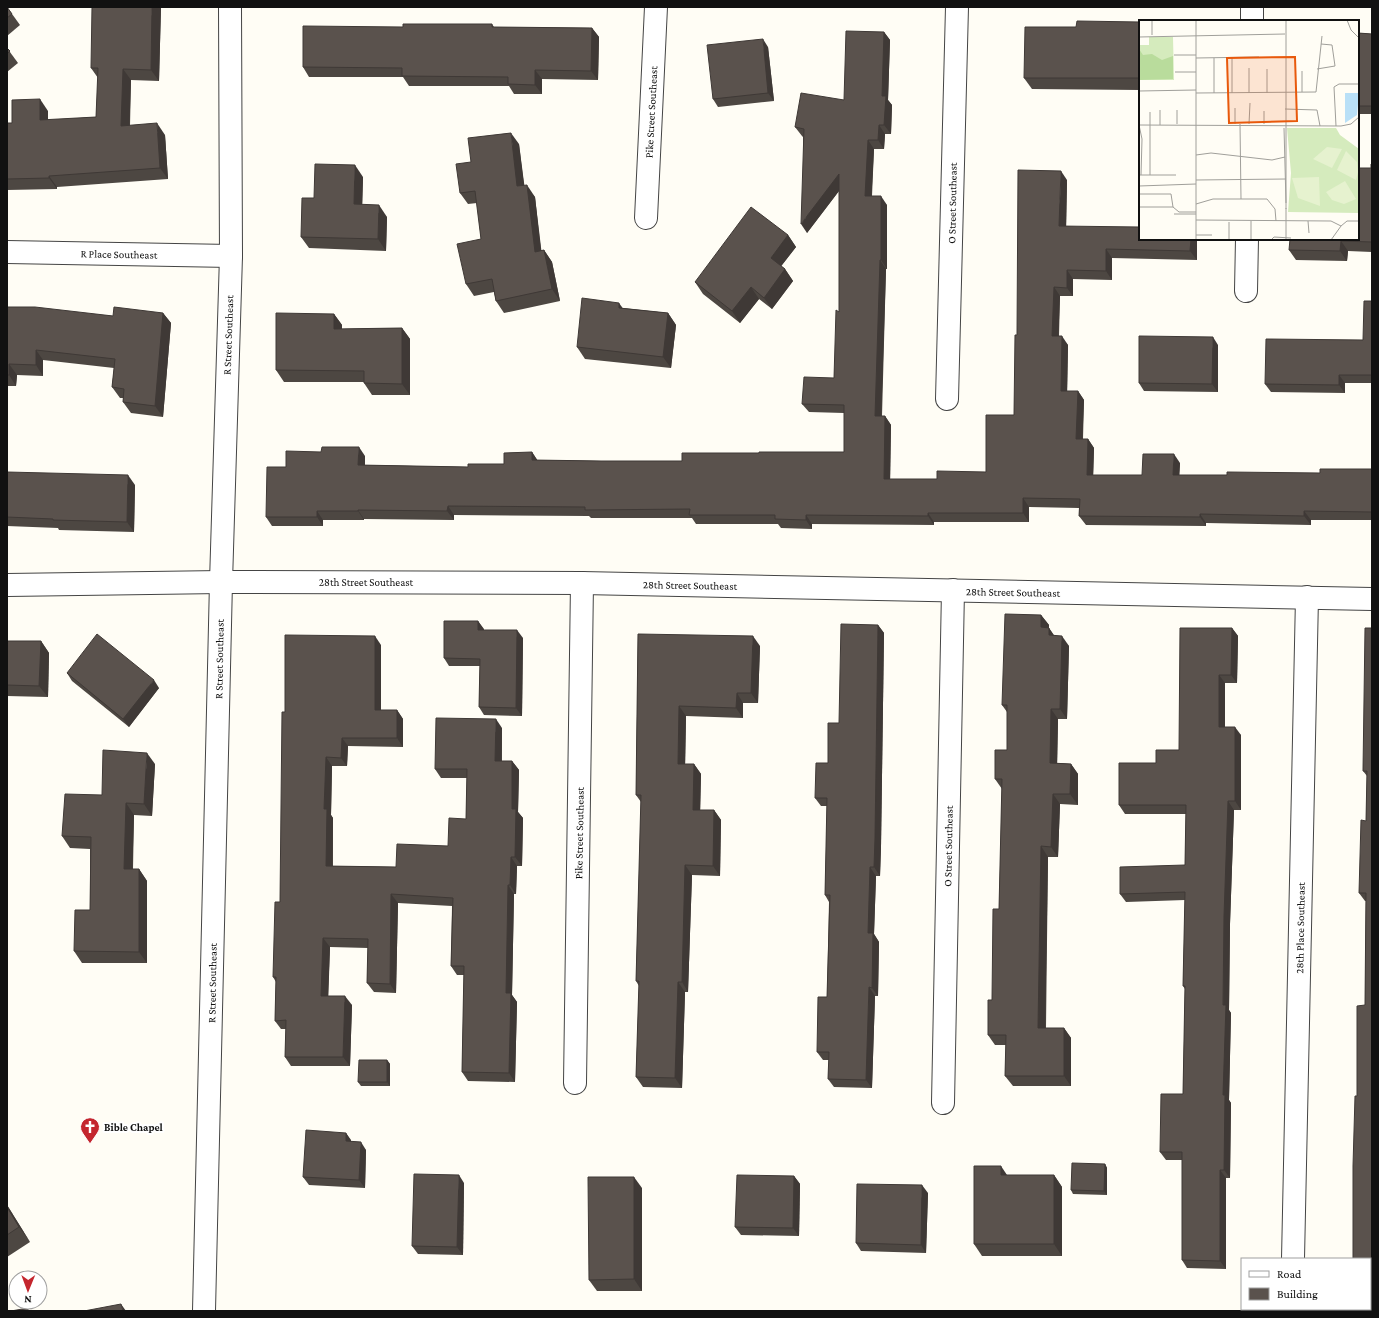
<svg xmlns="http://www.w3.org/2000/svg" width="1379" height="1318" font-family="'Crimson Pro',serif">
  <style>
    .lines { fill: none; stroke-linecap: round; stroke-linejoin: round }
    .minor-casing { stroke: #444; stroke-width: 24 }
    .tertiary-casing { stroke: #444; stroke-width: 24 }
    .minor { stroke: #fff; stroke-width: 22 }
    .tertiary { stroke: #fff; stroke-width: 22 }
    .wall { fill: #4d4742 }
    .shaded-wall { fill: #3f3936 }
    .building { fill: #5a524d; stroke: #3f3936 }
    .labels { text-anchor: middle; stroke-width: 4; stroke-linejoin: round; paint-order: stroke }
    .street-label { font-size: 11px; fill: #111; stroke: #fff }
    .poi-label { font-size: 11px; font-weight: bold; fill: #111; stroke: #fff; text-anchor: start }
    .inset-road { fill: none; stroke: #a09f9a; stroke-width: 1 }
    .view { fill: #e8590c; fill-opacity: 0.15; stroke: #e8590c; stroke-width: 2 }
    .inset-edge { fill: none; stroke: #111; stroke-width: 2 }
  </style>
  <rect width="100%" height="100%" fill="#fffdf5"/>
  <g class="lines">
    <g class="minor-casing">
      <g id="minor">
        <polyline points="1252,21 1252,7"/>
        <polyline points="646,218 656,7"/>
        <polyline points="7,252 231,256"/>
        <polyline points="1246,291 1247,239"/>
        <polyline points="947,399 957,7"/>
        <polyline points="7,585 221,582 582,583 1372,599"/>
        <polyline points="575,1083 582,583"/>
        <polyline points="943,1103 953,590"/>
        <polyline points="1293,1259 1307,597"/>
        <polyline points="1292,1311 1292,1309"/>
      </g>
    </g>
    <g class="tertiary-casing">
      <polyline id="tertiary" points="204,1311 221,582 231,256 230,7"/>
    </g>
    <use href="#minor" class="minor"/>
    <use href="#tertiary" class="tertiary"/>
  </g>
  <g class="wall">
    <polygon points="7,7 20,25 7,36"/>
    <polygon points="161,7 159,81 131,80 130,126 165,135 168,179 57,187 57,189 7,190 7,123 12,123 48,111 48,120 96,117 98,78 91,68"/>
    <polygon points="1140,22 1140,90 1032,89 1024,78 1076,27"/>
    <polygon points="492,24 494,27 592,28 599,37 598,80 542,79 542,94 514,94 509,86 409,86 403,77 309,77 303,67 403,27"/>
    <polygon points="884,32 890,40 888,100 892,105 891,134 885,134 884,149 874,149 872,196 887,205 887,269 886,269 882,416 885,416 891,425 890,479 937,479 986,472 1014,415 1017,335 1067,180 1066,226 1197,239 1197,260 1112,258 1112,280 1073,279 1073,296 1060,296 1059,336 1068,345 1067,391 1078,391 1084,400 1083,439 1088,439 1094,448 1093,475 1142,475 1180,463 1179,475 1227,475 1320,473 1372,469 1372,520 1311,520 1311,525 1206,523 1206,526 1086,525 1079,516 1079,508 1029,507 1029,522 934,522 934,525 812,524 812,529 781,528 778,524 696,524 692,518 591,518 589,516 454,515 454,520 364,519 364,520 323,520 323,526 272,526 266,517 286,467 321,452 365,456 365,465 468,467 504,464 532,452 537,460 601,461 682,461 759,453 844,452 844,413 809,412 802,404 834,378 839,312 839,191 807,233 803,137 802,136 795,127 844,100"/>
    <polygon points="1358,33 1372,34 1372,114 1358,114"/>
    <polygon points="768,47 774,101 718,107 713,99"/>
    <polygon points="7,48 18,63 7,72"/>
    <polygon points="519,144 524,186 535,197 541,251 544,250 552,262 560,301 504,313 496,301 494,292 474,296 466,284 481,239 477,203 468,204 460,193 471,162"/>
    <polygon points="1372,164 1372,252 1348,251 1347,261 1296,260 1289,250 1371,168"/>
    <polygon points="363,177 362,205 387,217 386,251 309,248 301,237 314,198"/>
    <polygon points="788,235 796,247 781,266 785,269 793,281 772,309 759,299 740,323 703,294 695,282"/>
    <polygon points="1372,301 1372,383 1345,383 1345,393 1271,392 1265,384 1363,340"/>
    <polygon points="7,307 113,316 163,313 171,323 163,417 131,413 123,402 123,398 120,398 112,387 114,368 43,360 43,376 17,375 16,386 7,386"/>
    <polygon points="623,308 668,313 676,325 671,368 585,359 577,347"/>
    <polygon points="334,314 342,325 342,329 402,328 410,339 410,395 372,395 364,383 364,382 284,382 276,370"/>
    <polygon points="1218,345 1218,392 1144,391 1139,383"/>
    <polygon points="7,472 135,485 134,532 59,530 58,528 7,526"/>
    <polygon points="1041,615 1049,625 1049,628 1054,636 1069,646 1067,719 1058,719 1057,763 1071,764 1078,774 1078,805 1060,804 1058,857 1048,857 1046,1028 1064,1028 1071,1038 1071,1086 1013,1086 1005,1076 1006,1045 995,1045 988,1035 992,1000 999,909 1002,789 995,779 1007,750 1007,712 1002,705"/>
    <polygon points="478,621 484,630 523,638 522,716 484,715 479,707 480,666 449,666 444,658"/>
    <polygon points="878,625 884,633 881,847 880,876 876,876 874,934 879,942 878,996 875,996 872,1088 834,1087 828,1079 829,1060 823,1060 817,1052 827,997 829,902 825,895 827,806 821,806 815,798 828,763 839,723"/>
    <polygon points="1232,628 1238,636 1237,683 1225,683 1225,727 1241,735 1241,810 1234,810 1230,924 1229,1010 1231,1013 1229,1100 1231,1103 1230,1178 1226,1178 1226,1269 1187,1268 1182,1260 1182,1160 1166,1160 1160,1152 1183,1094 1185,989 1183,986 1185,900 1126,902 1120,894 1185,865 1186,814 1125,814 1119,805 1179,750"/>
    <polygon points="1372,628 1372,1279 1370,1279 1370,1259 1357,1096 1365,1005 1366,901 1365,901 1359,893 1366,821 1367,776 1363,771"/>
    <polygon points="638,634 760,646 758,703 743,703 743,718 686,716 685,764 694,764 701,774 700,810 714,810 721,820 720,876 692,875 688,992 685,992 682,1088 643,1087 636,1077 639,986 636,981 641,802 636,795"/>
    <polygon points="7,641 41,641 49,653 48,697 7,696"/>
    <polygon points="381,645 381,710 397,710 403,719 403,747 348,746 347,766 332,766 331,815 333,818 333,866 396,867 448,846 466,819 467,778 441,778 435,769 502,728 502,761 512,761 519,770 518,812 523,818 522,866 517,866 516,894 514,894 512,995 517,1002 515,1082 468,1081 462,1072 464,975 457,975 451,966 452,906 398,903 396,993 374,992 367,983 368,948 330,947 328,996 352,1005 350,1066 291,1066 285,1057 286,1029 281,1029 275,1021 276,982 273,977 280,902 285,712"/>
    <polygon points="67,673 159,688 129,727 72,681"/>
    <polygon points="155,764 152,816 134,815 133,869 139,869 147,881 147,963 82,963 74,951 90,910 90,849 70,848 62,836 102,795"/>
    <polygon points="387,1060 390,1064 390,1086 361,1086 358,1082"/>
    <polygon points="346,1133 351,1141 366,1150 365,1188 309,1185 303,1177"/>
    <polygon points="1105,1164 1107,1168 1107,1195 1073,1194 1071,1190"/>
    <polygon points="1007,1175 1054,1175 1062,1187 1062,1256 982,1256 974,1244"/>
    <polygon points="794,1176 800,1184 799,1236 741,1235 735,1227"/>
    <polygon points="464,1183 463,1255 418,1254 412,1246"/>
    <polygon points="642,1188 642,1291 597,1291 589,1280"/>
    <polygon points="928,1193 926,1253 861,1251 856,1243"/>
    <polygon points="7,1205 30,1242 7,1257"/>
  </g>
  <g class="shaded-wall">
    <polygon points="152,7 161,7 159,81 151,70"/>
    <polygon points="592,28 599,37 598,80 591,71"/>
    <polygon points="884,32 890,40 888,100 892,105 891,134 884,125 882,96"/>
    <polygon points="763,39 768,47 774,101 768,93"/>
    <polygon points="123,69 131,80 129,138 121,126"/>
    <polygon points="535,70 542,79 542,94 535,85"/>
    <polygon points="40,99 48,111 48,132 40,120"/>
    <polygon points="157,123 165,135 168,179 160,168"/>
    <polygon points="879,125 885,134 884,149 878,140"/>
    <polygon points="511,133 519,144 526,198 517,186"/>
    <polygon points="868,140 874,149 871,205 865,196"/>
    <polygon points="355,165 363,177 362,216 354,204"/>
    <polygon points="1061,171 1067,180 1066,235 1059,226"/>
    <polygon points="839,174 845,183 807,233 801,224"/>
    <polygon points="49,176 57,187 57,189 49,178"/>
    <polygon points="527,185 535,197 543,264 535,252"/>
    <polygon points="881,196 887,205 887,269 881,260"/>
    <polygon points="379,205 387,217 386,251 378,239"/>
    <polygon points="788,235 796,247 779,269 771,258"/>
    <polygon points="1191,239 1197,239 1197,260 1190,251"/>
    <polygon points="1341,241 1348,251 1347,261 1340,251"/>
    <polygon points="1106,249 1112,258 1112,280 1106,271"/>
    <polygon points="544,250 552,262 560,301 552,289"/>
    <polygon points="880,260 886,269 881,425 875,416"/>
    <polygon points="785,269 793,281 772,309 764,298"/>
    <polygon points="1067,270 1073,279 1073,296 1067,288"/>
    <polygon points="751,287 759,299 740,323 732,311"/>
    <polygon points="1054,287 1060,296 1058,345 1052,336"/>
    <polygon points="619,303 627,314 619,308"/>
    <polygon points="163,313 171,323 163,417 155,406"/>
    <polygon points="668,313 676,325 671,368 663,357"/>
    <polygon points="334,314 342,325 342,340 334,329"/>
    <polygon points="402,328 410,339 410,395 402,384"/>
    <polygon points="1062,336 1068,345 1067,400 1061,391"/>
    <polygon points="1213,337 1218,345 1218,392 1212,384"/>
    <polygon points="36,350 43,360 43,376 36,365"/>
    <polygon points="9,364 17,375 16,386 9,375"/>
    <polygon points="1339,375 1345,383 1345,393 1339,385"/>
    <polygon points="1078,391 1084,400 1082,448 1076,439"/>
    <polygon points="885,416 891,425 890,488 884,479"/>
    <polygon points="1088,439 1094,448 1093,484 1087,475"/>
    <polygon points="359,447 365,456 365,474 358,465"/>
    <polygon points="532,452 538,461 532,460"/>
    <polygon points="1174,454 1180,463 1179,484 1173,475"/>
    <polygon points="128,475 135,485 134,532 127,522"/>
    <polygon points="1023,498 1029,507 1029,522 1023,513"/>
    <polygon points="448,506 454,515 454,520 447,511"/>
    <polygon points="358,510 364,519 364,520 358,511"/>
    <polygon points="317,511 323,520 323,526 317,517"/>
    <polygon points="1304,511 1311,520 1311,525 1304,516"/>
    <polygon points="928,513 934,522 934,525 928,516"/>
    <polygon points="1200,514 1206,523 1206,526 1200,517"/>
    <polygon points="806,515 812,524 812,529 806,520"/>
    <polygon points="1041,615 1049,625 1048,638 1041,627"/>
    <polygon points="478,621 484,629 484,638 478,630"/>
    <polygon points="878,625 884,633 881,847 880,876 874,867"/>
    <polygon points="1049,628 1056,638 1049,635"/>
    <polygon points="1232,628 1238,636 1237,683 1231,675"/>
    <polygon points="517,630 523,638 522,716 516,708"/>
    <polygon points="375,636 381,645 381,719 375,710"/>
    <polygon points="753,636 760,646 758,703 751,693"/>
    <polygon points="1062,636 1069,646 1067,719 1060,709"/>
    <polygon points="41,641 49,653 48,697 39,686"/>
    <polygon points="1219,675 1225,683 1225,735 1219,727"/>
    <polygon points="154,680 159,688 129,727 123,719"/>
    <polygon points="737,693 743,703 743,718 736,708"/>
    <polygon points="679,706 686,716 685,773 678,764"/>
    <polygon points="1051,709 1058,719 1057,773 1050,763"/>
    <polygon points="397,710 403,719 403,747 397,738"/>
    <polygon points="496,719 502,728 501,770 495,761"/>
    <polygon points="1235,727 1241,735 1241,810 1235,801"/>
    <polygon points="342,738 348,746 347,766 341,758"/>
    <polygon points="147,753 155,764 152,816 144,804"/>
    <polygon points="326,757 332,766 331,815 333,818 332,875 326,866 324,809"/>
    <polygon points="512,761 519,770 518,812 523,818 522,866 515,857 512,809"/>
    <polygon points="694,764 701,774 700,820 693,810"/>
    <polygon points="1071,764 1078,774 1078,805 1070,794"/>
    <polygon points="1053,794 1060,804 1058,857 1051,847"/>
    <polygon points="1228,801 1234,810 1230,924 1229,1010 1231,1013 1229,1100 1231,1103 1230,1178 1224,1170 1223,1095 1224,916"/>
    <polygon points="126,803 134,815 132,881 124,869"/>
    <polygon points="714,810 721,820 720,876 713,866"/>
    <polygon points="1041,846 1048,857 1045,1038 1038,1028"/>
    <polygon points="511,857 517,866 516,894 510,885"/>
    <polygon points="685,865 692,875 688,992 682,982"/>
    <polygon points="870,867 876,876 874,934 879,942 878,996 872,988 868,933"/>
    <polygon points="139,869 147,881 147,963 139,952"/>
    <polygon points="508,885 514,894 512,995 517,1002 515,1082 509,1073 506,993"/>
    <polygon points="391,894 398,903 396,993 390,984"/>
    <polygon points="323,938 330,947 328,1005 321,996"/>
    <polygon points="678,982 685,992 682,1088 675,1078"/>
    <polygon points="869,987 875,996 872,1088 866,1080"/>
    <polygon points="345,996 352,1005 350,1066 343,1057"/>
    <polygon points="1064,1028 1071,1038 1071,1086 1064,1076"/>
    <polygon points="387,1060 390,1064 390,1086 387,1082"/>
    <polygon points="346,1133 351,1140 351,1149 346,1141"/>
    <polygon points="361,1142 366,1150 365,1188 359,1180"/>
    <polygon points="1105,1164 1107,1168 1107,1195 1104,1191"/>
    <polygon points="1001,1166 1009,1178 1001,1175"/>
    <polygon points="1220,1170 1226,1178 1226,1269 1220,1261"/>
    <polygon points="459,1175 464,1183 463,1255 457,1247"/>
    <polygon points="1054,1175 1062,1187 1062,1256 1054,1244"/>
    <polygon points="794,1176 800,1184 799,1236 793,1228"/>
    <polygon points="634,1177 642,1188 642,1291 634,1279"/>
    <polygon points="922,1185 928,1193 926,1253 921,1245"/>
    <polygon points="7,1205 30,1242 19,1227 7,1207"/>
    <polygon points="121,1304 126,1311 123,1311"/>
  </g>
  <g class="building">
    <polygon points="7,7 12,14 7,18"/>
    <polygon points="92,7 152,7 151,70 123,69 121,126 157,123 160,168 49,176 49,178 7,179 7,123 12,123 12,100 40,99 40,120 96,117 98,68 91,68"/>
    <polygon points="1077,21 1140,22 1140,78 1024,78 1025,27 1076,27"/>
    <polygon points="403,24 492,24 492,27 592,28 591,71 535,70 535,85 508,84 508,77 402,76 402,68 303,67 303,26 403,27"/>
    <polygon points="846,31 884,32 882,96 886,96 884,125 879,125 878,140 868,140 865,196 881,196 881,260 880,260 875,416 885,416 884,479 937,479 937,471 986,472 986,415 1014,415 1015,335 1017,335 1018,170 1061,171 1059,226 1140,227 1140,239 1191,239 1190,251 1106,249 1106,271 1067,270 1067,288 1054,287 1052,336 1062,336 1061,391 1078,391 1076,439 1088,439 1087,475 1142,475 1143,454 1174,454 1173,475 1227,475 1227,472 1320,473 1320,469 1372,469 1372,512 1304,511 1304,516 1200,514 1200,517 1079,516 1080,499 1023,498 1023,513 928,513 928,516 806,515 806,520 775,519 775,515 689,515 690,509 585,510 585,507 448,506 447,511 358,510 358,511 317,511 317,517 266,517 267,467 286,467 286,451 321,452 322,447 359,447 358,465 468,467 468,464 504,464 504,453 532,452 532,460 601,461 682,461 682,453 759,453 759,452 844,452 844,405 802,404 804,377 834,378 836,310 839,312 839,174 801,224 804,129 795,127 801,93 844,100"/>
    <polygon points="1358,33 1372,34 1372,106 1358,106"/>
    <polygon points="763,39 768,93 713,99 707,45"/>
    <polygon points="7,48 10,51 7,54"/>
    <polygon points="511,133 517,186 527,185 535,252 544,250 552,289 496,301 492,279 466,284 457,244 481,239 475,191 460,193 456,164 471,162 468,138"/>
    <polygon points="315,164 355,165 354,204 379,205 378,239 301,237 302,198 314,198"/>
    <polygon points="1371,164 1372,164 1372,242 1341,241 1340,251 1289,250 1290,239 1358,239 1358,168 1371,168"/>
    <polygon points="751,207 788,235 771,258 785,269 764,298 751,287 732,311 695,282"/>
    <polygon points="582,298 619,303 619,308 668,313 663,357 577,347"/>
    <polygon points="1364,301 1372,301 1372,375 1339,375 1339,385 1265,384 1266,339 1363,340"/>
    <polygon points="7,307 35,307 113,316 114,307 163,313 155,406 123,402 124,389 112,387 115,359 36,350 36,365 9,364 9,375 7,375"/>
    <polygon points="276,313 334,314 334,329 402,328 402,384 364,383 364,371 276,370"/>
    <polygon points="1139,336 1213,337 1212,384 1139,383"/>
    <polygon points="7,472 128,475 127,522 53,520 53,519 7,517"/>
    <polygon points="1005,614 1041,615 1041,627 1049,628 1049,635 1062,636 1060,709 1051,709 1050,763 1071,764 1070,794 1053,794 1051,847 1041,846 1038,1028 1064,1028 1064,1076 1005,1076 1006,1035 988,1035 988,1000 992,1000 993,909 999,909 1002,779 995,779 995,750 1007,750 1007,705 1002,705"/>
    <polygon points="444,621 478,621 478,630 517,630 516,708 479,707 480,659 444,658"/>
    <polygon points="841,624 878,625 875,838 874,867 870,867 868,933 873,933 872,988 869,987 866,1080 828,1079 829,1052 817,1052 818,997 827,997 830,895 825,895 827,798 815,798 816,763 828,763 828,723 839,723"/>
    <polygon points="1180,628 1232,628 1231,675 1219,675 1219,727 1235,727 1235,801 1228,801 1224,916 1223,1005 1226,1005 1223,1095 1225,1095 1224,1170 1220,1170 1220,1261 1182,1260 1182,1152 1160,1152 1161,1094 1183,1094 1185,986 1183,986 1185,892 1120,894 1120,867 1185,865 1186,805 1119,805 1119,763 1156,763 1156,750 1179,750"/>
    <polygon points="1365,628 1372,628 1372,1270 1370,1270 1370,1259 1353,1259 1353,1166 1355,1096 1357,1096 1357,1006 1365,1005 1366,893 1359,893 1361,820 1366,821 1367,771 1363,771"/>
    <polygon points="97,634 154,680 123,719 67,673"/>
    <polygon points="638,634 753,636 751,693 737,693 736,708 679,706 678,764 694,764 693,810 714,810 713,866 685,865 682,982 678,982 675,1078 636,1077 639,981 636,981 641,795 636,795"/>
    <polygon points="285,635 375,636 375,710 397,710 397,738 342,738 341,758 326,757 324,809 327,809 326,866 396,867 397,844 448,846 449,818 466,819 467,769 435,769 436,718 496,719 495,761 512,761 512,809 516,809 515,857 511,857 510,885 508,885 506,993 511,993 509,1073 462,1072 464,966 451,966 453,898 391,894 390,984 367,983 368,939 323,938 321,996 345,996 343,1057 285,1057 286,1020 275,1021 276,977 273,977 275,902 280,902 282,712 285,712"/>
    <polygon points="7,641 41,641 39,686 7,685"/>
    <polygon points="103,750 147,753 144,804 126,803 124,869 139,869 139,952 74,951 75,910 90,910 91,837 62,836 65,794 102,795"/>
    <polygon points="359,1060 387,1060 387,1082 358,1082"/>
    <polygon points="306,1130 346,1133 346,1141 361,1142 359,1180 303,1177"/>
    <polygon points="1072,1163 1105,1164 1104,1191 1071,1190"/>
    <polygon points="974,1166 1001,1166 1001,1175 1054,1175 1054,1244 974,1244"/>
    <polygon points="414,1174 459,1175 457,1247 412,1246"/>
    <polygon points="737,1175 794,1176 793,1228 735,1227"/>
    <polygon points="588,1177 634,1177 634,1279 589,1280"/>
    <polygon points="857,1184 922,1185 921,1245 856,1243"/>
    <polygon points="7,1207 19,1227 7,1235"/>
    <polygon points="121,1304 123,1311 84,1311"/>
    <polygon points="28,1308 28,1311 11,1311"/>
  </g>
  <defs>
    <g id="church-pin" transform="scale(1)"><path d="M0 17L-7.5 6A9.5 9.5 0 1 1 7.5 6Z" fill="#c4262e" stroke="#fff"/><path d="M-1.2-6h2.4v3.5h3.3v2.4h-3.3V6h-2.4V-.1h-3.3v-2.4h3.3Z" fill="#fff"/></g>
  </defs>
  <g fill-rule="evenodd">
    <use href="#church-pin" x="90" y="1127"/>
  </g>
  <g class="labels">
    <g class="street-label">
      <text transform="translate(651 112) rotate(-87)" y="4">Pike Street Southeast</text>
      <text transform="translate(952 203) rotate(-89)" y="4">O Street Southeast</text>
      <text transform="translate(119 254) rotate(1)" y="4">R Place Southeast</text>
      <text transform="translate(228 335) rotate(-88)" y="4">R Street Southeast</text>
      <text x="366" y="586">28th Street Southeast</text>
      <text transform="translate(690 585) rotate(1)" y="4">28th Street Southeast</text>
      <text transform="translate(1013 592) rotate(1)" y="4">28th Street Southeast</text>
      <text transform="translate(219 659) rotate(-89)" y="4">R Street Southeast</text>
      <text transform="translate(579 833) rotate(-89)" y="4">Pike Street Southeast</text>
      <text transform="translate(948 846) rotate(-89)" y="4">O Street Southeast</text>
      <text transform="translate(1300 928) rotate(-89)" y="4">28th Place Southeast</text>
      <text transform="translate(212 983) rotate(-89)" y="4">R Street Southeast</text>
    </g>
    <g class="poi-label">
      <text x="104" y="1131">Bible Chapel</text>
    </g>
  </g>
  <g transform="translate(1139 20)">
    <rect width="220" height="220" fill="#fffdf5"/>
    <path d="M10 17H34L35 60H0V25H10ZM148 108H197L201 115 220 129V193L149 192 152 153Z" fill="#d5ebbd"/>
    <path d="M0 29 4 35 13 34 23 40 34 36V59L0 60Z" fill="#b9dc9c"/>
    <path d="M188 127 203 129 193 148 174 139ZM207 131 218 142 219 152 217 160 198 150ZM180 157 181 186 159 178 153 158ZM206 161 217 179 205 184 193 180 187 172Z" fill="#e6f2cf"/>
    <path d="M206 73H220L218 95 206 103Z" fill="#b9e0f7"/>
    <path class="inset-road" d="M13 0V15M147 0V189M208 0 212 10 220 18M0 17 146 14M35 35H57M57 38 120 37M75 38V73M128 49V73M178 49 196 46 193 25 182 24M163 51V72M36 52H57M0 71 57 70M57 73 177 72 183 16M93 73V38M110 73V48M146 89 178 90 181 106M21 90V105M38 104V90M96 104V88M101 104 102 179M110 104 111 83M125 104V91M0 105 202 106 212 104 220 97M0 105 3 119 2 155M197 106 195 67 200 64H220M145 108 147 183M57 135 72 133 133 140 146 137M0 155H37M11 155V92M57 160 147 159M0 166 57 164M0 174H32L34 187M57 184 74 179H128L136 189 137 201M0 187H34L40 192H57M35 194H57M57 200 192 201 202 206 208 201H220M112 201V220M169 201 170 213M57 215H73M57 220V0M90 220V202M132 220 135 217 152 218M147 220V188M192 220 202 206"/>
    <path class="view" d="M156 37 158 101 90 103 88 38Z"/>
    <rect width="220" height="220" class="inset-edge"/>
  </g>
  <rect width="1379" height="1318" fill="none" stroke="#111111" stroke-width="16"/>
  <rect x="1241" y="1258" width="130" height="52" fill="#ffffff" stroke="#a0a0a0"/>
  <rect x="1249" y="1271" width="20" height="6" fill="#ffffff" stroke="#a0a0a0"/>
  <text x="1277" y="1278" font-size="12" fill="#111111">Road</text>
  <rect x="1249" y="1288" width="20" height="12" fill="#5a524d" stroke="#a0a0a0"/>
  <text x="1277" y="1298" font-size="12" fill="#111111">Building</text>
  <g transform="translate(28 1290) rotate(181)"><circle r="19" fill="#ffffff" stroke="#a0a0a0"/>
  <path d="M0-3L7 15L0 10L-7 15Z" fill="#c4262e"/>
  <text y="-6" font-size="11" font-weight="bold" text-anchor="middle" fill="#111111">N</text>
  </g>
</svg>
